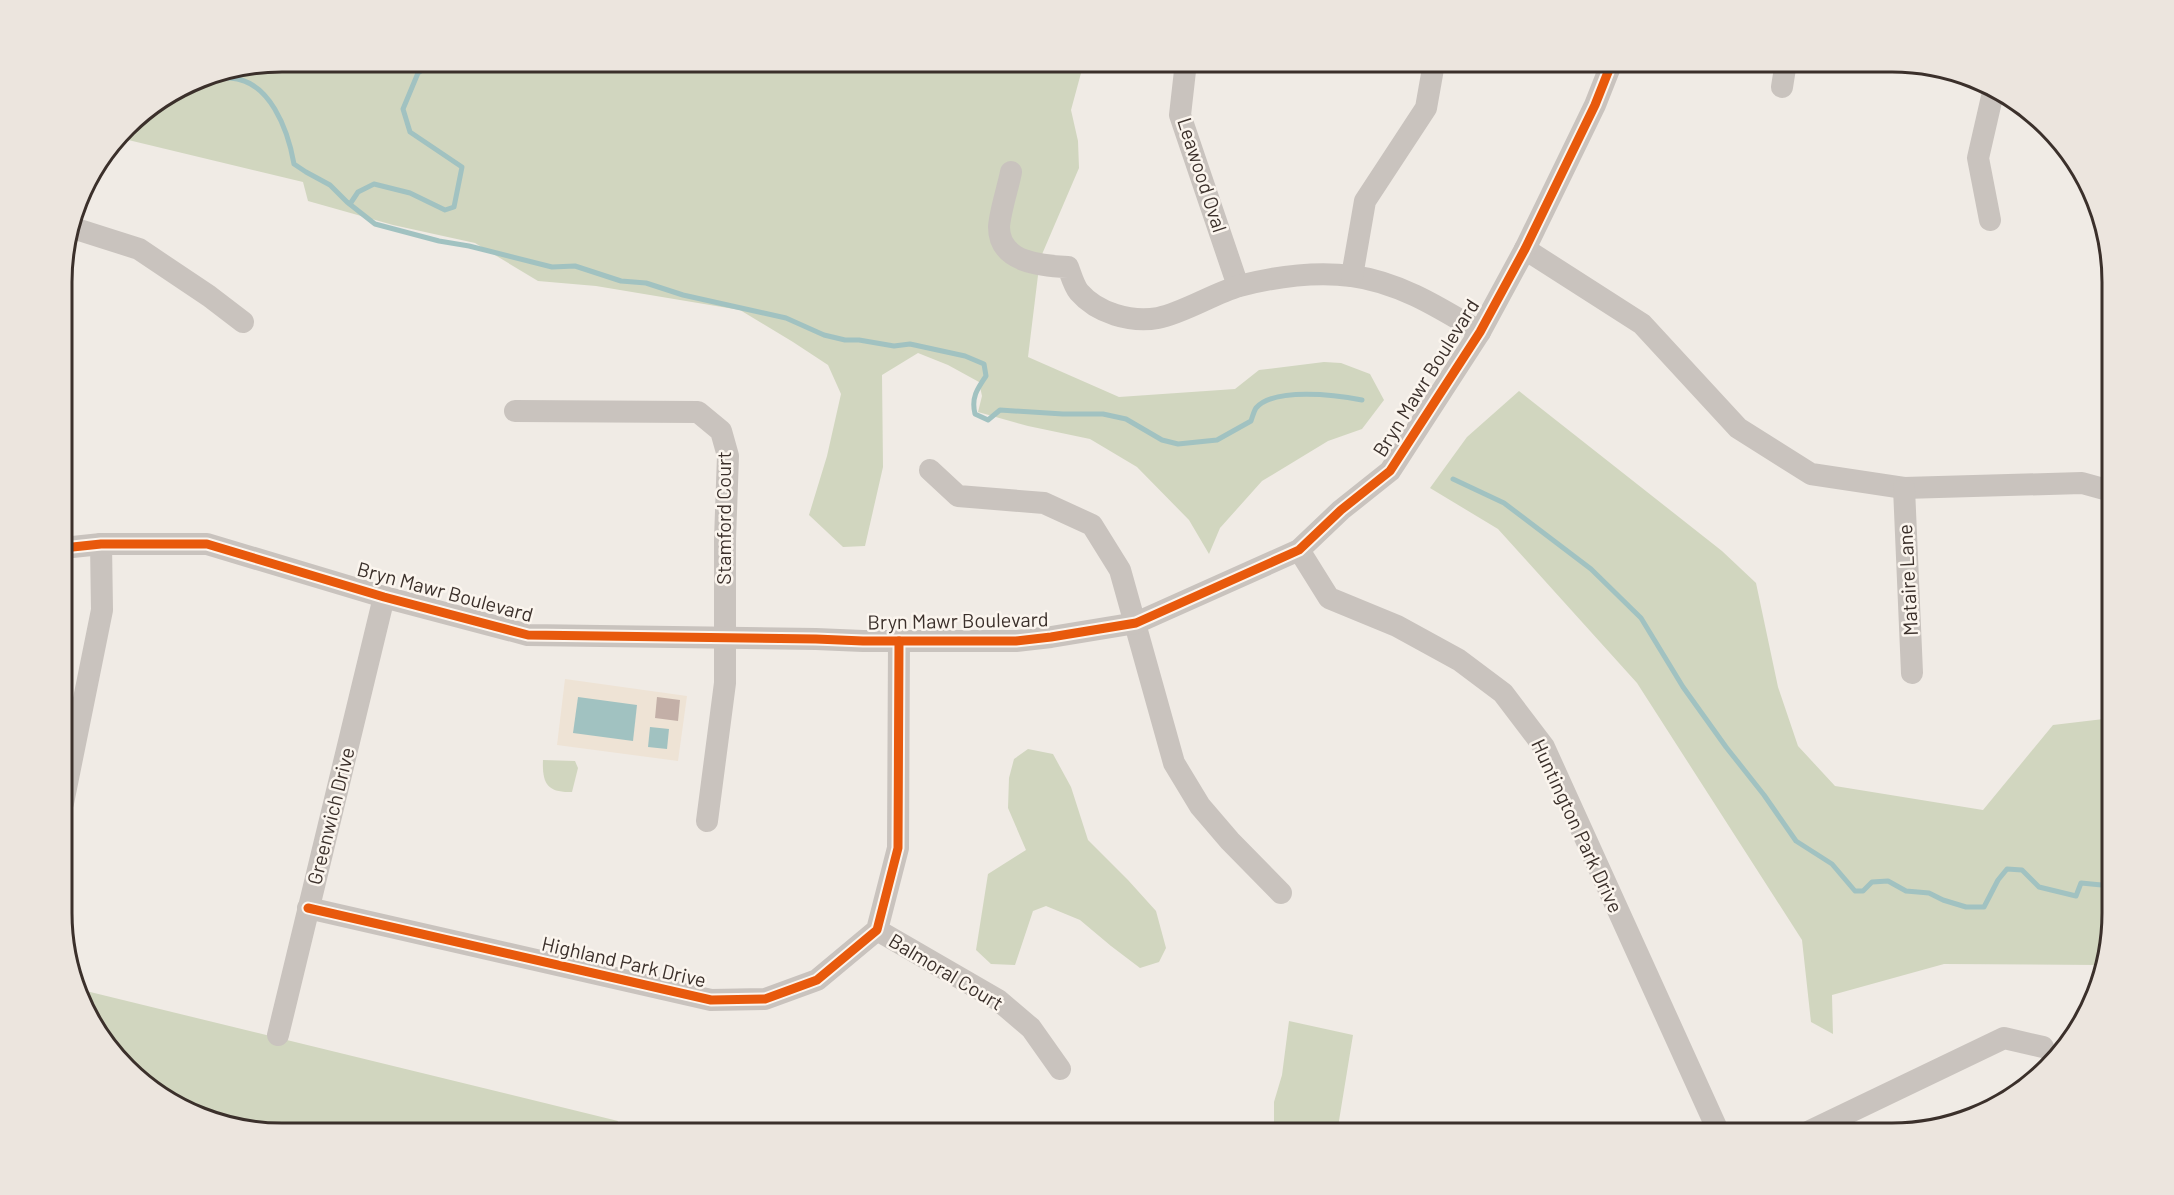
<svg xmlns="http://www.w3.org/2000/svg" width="2174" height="1195" font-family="Barlow,sans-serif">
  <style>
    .green { fill: #d1d6bf }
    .plaza { fill: #eee3d5 }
    .water { fill: #a1c2c1 }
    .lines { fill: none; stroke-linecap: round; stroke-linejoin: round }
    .stream { stroke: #a1c2c1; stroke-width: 5 }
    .building { fill: #c3afa7 }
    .minor { stroke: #c9c3be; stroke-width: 22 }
    .cycleway-casing { stroke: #fbf5ee; stroke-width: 13 }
    .cycleway { stroke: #e8590c; stroke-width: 9 }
    .labels { text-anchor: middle; stroke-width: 5; stroke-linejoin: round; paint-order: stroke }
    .street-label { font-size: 20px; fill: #3b302b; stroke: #fbf5ee }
    .rim { fill: none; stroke: #3b302b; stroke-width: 3 }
  </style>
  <rect width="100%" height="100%" fill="#f0ebe5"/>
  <g class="green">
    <polygon points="282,62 1084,62 1071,110 1078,141 1079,168 1040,259 1028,357 1119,397 1235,389 1259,370 1324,362 1341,363 1370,374 1384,400 1362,429 1328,441 1262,481 1220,528 1209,554 1189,520 1137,467 1090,439 1028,426 978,412 982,396 979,382 948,365 918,353 882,375 883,467 865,546 843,547 809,515 827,456 841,394 828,365 793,342 740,310 596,286 538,281 475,243 393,225 308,201 303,182 120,138 136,117 198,78"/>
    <polygon points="1519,391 1722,551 1756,583 1778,687 1798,746 1835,786 1983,810 2053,725 2112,718 2112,913 2100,965 1944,964 1832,995 1833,1034 1811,1022 1802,940 1637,683 1498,529 1430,488 1467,437"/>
    <polygon points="1028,749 1053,754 1071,787 1088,840 1128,880 1156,911 1166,948 1159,962 1140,968 1111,946 1080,920 1046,906 1033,911 1015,965 991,964 976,950 988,874 1026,850 1008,808 1009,778 1014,759"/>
    <path d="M543 760 575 761 578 768 572 792C547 793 542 783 543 760Z"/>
    <polygon points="82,990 618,1121 614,1133 282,1133 184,1111 99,1036"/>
    <polygon points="1289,1021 1353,1035 1337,1133 1274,1133 1274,1102 1282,1075"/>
  </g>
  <polygon class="plaza" points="565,679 687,696 678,761 557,745"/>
  <g class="water">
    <polygon points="578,697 637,705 633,741 573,733"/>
    <polygon points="650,727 669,729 667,749 648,747"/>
  </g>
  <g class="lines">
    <g class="stream">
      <path d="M189 84C202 82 217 77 230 78 270 80 288 130 294 164L306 172 330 185 347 202 375 224 439 241 469 246 552 267 575 266 621 281 646 283 683 295 786 318 824 335 845 340H859L894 346 910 344 965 356 984 364 986 376C977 389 971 398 975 414L988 420 1000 410 1063 414H1103L1126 419 1162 440 1178 444 1217 440 1251 421C1252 418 1254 411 1256 408 1274 387 1337 395 1362 400"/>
      <polyline points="350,204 358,192 374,184 410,193 445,210 454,207 462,167 410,132 403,109 418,73 432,64 432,62"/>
      <polyline points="1453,479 1504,503 1591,569 1641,618 1683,687 1726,747 1764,795 1796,841 1832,864 1855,891 1863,891 1872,882 1888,881 1906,891 1929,893 1943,900 1966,907 1984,907 1998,880 2007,869 2022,870 2039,887 2076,896 2081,883 2112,886"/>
    </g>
  </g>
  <polygon class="building" points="657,697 680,700 678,721 655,718"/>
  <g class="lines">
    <g class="minor">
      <polyline points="1186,62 1180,115 1238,286"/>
      <polyline points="1782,87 1786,62"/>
      <path d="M1011 172C1008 188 1000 211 999 227 999 263 1043 266 1068 267 1071 275 1074 286 1079 292 1097 313 1131 323 1158 318 1183 313 1213 294 1239 286 1274 277 1315 271 1352 276 1399 282 1440 308 1480 332"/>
      <polyline points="1990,220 1978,158 1994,88"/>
      <polyline points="73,228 139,249 209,296 243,322"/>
      <polyline points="1525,249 1642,324 1738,428 1811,474 1904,488 2082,483 2111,491"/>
      <polyline points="1352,276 1365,201 1426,108 1434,63"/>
      <polyline points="515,411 698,412 721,431 728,456 725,539 725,683 707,821"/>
      <polyline points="930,470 958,496 1044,503 1092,525 1120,570 1174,763 1200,806 1230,841 1281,893"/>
      <polyline points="1904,488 1912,673"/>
      <polyline points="63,548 101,544 207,544 384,597 528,635 816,639 863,641 1016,641 1051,637 1136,623 1299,550 1341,510 1390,471 1480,332 1525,249 1595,105 1612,62"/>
      <polyline points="1299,550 1329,598 1397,626 1459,660 1503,693 1544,747 1719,1133"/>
      <polyline points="63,803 102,610 101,544"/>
      <polyline points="308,908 711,1000 765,999 817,980 877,930 898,848 899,641"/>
      <polyline points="877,930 998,1000 1031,1028 1060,1069"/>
      <polyline points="278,1035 384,597"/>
      <polyline points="1806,1133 2004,1038 2043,1047"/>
    </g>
    <g class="cycleway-casing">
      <g id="cycleway">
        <polyline points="63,548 101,544 207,544 384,597 528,635 816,639 863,641 1016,641 1051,637 1136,623 1299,550 1341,510 1390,471 1480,332 1525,249 1595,105 1612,62"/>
        <polyline points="308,908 711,1000 765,999 817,980 877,930 898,848 899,641"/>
      </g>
    </g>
    <use href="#cycleway" class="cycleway"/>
  </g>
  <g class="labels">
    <g class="street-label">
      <text transform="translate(1202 175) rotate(72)" y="7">Leawood Oval</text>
      <text transform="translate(1426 378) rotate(-58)" y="7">Bryn Mawr Boulevard</text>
      <text transform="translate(724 518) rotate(-90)" y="7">Stamford Court</text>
      <text transform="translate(1908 580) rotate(-93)" y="7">Mataire Lane</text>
      <text transform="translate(445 592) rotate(15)" y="7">Bryn Mawr Boulevard</text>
      <text transform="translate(958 621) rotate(-1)" y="7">Bryn Mawr Boulevard</text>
      <text transform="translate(331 816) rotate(-76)" y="7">Greenwich Drive</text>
      <text transform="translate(1577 826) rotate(65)" y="7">Huntington Park Drive</text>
      <text transform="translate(624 962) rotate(13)" y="7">Highland Park Drive</text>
      <text transform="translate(946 972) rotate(31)" y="7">Balmoral Court</text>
    </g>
  </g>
  <path d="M0 0H2174V1195H0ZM282 72H1892A210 210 0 0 1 2102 282V913A210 210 0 0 1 1892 1123H282A210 210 0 0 1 72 913V282A210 210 0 0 1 282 72Z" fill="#ece5de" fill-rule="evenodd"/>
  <path class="rim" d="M282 72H1892A210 210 0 0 1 2102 282V913A210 210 0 0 1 1892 1123H282A210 210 0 0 1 72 913V282A210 210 0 0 1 282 72Z"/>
</svg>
